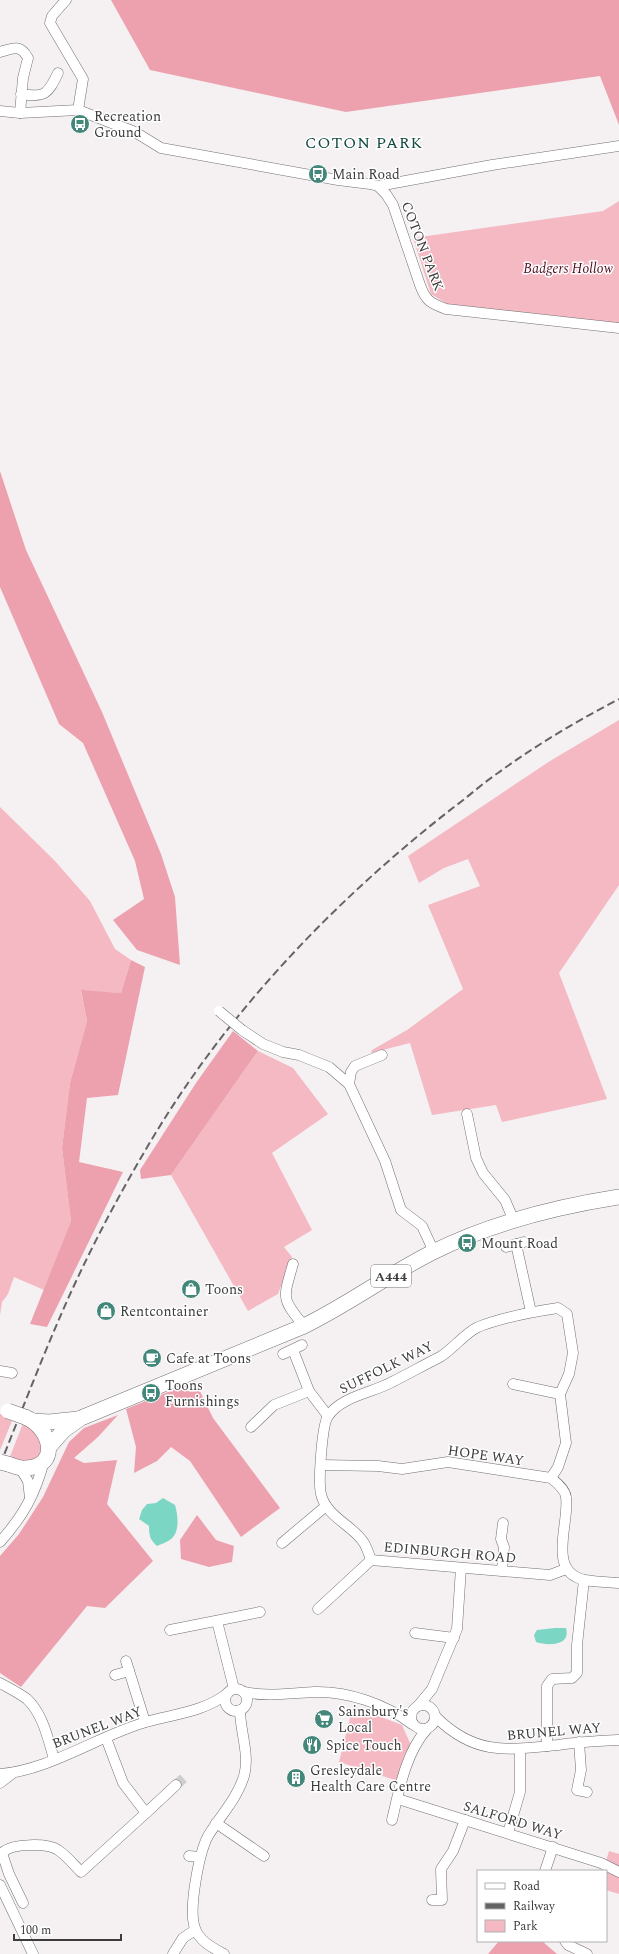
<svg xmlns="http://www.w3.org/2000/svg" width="619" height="1954" font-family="Spectral,serif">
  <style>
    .green { fill: #f4b9c3 }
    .forest { fill: #eda1af }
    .water { fill: #7bd6c4 }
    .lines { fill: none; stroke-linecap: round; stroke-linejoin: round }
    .minor-tunnel { stroke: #d0cdce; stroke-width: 10; stroke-dasharray: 10 5; stroke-linecap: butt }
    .minor-casing { stroke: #726f6f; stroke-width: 11 }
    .highway-casing { stroke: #726f6f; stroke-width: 16 }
    .minor { stroke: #fff; stroke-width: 10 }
    .highway { stroke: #fff; stroke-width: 15 }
    .rail { stroke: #656464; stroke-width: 2; stroke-dasharray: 8 4; stroke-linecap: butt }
    .minor-bridge-casing { stroke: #726f6f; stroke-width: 11; stroke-linecap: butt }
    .highway-bridge-casing { stroke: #726f6f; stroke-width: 16; stroke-linecap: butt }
    .minor-bridge { stroke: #fff; stroke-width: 10 }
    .highway-bridge { stroke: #fff; stroke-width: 15 }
    .labels { text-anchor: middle; stroke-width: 3; stroke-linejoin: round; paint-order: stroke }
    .shield { fill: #fff; stroke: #777676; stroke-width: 1 }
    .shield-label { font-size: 13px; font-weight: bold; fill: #3d3c3c }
    .poi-label { font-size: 14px; fill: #3d3c3c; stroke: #fff; text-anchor: start }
    .street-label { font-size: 14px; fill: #3d3c3c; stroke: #fff }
    .park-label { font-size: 14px; font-style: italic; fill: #4f0d21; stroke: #fff }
    .quarter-label { font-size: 16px; letter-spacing: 1px; fill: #104a41; stroke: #fff }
  </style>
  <rect width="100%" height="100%" fill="#f5f1f2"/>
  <g class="green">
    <polygon points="619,201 619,324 452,307 431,294 413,238 603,211"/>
    <polygon points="619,720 619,885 559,973 607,1099 502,1122 496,1105 432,1115 410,1043 371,1053 372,1050 407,1030 463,989 428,905 480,886 468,859 444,868 419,883 408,856 550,761"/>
    <polygon points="0,807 55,861 90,901 115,949 131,960 121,993 81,991 87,1021 70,1083 62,1148 71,1221 44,1290 14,1277 8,1294 2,1302 0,1315"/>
    <polygon points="258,1051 293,1068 328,1114 272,1153 312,1230 284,1247 292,1257 278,1294 248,1311 171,1175"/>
    <polygon points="0,1414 8,1415 7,1419 12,1421 0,1450"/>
    <polygon points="24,1421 42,1435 45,1452 28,1465 9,1459"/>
    <polygon points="353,1706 402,1725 410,1743 398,1781 339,1762"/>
    <polygon points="609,1851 619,1854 619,1894 606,1890 606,1871 603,1871"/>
  </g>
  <g class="forest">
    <polygon points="111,0 619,0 619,125 600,76 346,112 150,70"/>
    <polygon points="0,471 26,550 102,712 161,854 175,897 180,965 137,950 113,920 144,899 135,861 83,743 59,724 0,587"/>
    <polygon points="131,960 145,967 118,1095 87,1098 79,1162 123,1172 47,1327 30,1324 71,1221 62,1148 70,1083 87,1021 81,990 121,993"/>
    <polygon points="233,1031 258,1051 171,1175 141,1179 140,1170 196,1083"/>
    <polygon points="195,1381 213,1418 280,1508 241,1537 190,1461 171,1447 157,1461 134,1473 136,1447 126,1409"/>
    <polygon points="118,1415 98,1437 74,1458 84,1463 117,1460 107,1504 153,1561 105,1608 87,1606 21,1687 0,1673 0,1556 19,1534 43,1497 69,1442 84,1428"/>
    <polygon points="197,1515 216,1540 234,1546 232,1562 209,1567 181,1559 180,1540"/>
    <polygon points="499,1941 542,1941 557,1954 488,1954"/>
  </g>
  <g class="water">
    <path d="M163 1498 175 1505C178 1515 180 1532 171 1539 168 1542 161 1544 157 1546 150 1540 149 1535 149 1526L139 1519 142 1510 147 1504 156 1503Z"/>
    <path d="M555 1628H566C571 1646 548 1646 536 1642L534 1635 537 1630Z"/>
  </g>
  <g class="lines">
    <polyline class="minor-tunnel" points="176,1785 186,1776"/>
    <g class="minor-casing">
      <g id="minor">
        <polyline points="66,0 52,16 50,23 83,79 78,110"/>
        <path d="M0 52C14 48 20 44 28 58L23 78 20 113"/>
        <path d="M21 94C45 98 48 94 58 73"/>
        <path d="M0 111 20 113 78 110 135 132 161 148 338 180 370 184 378 186 386 194 393 205 420 285C426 301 430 303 446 309L619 328"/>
        <polyline points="378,186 492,165 619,146"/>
        <polyline points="242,1030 263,1044 283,1052 299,1055 329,1067 349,1084 385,1161 401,1210 422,1226 434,1252"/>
        <polyline points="349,1084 351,1072 355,1066 382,1055"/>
        <polyline points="467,1114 476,1158 483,1173 505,1200 514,1221"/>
        <polyline points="516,1244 531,1312"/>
        <polyline points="506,1247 524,1242"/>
        <path d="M293 1264C283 1299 281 1298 304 1326"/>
        <polyline points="293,1350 309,1391 328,1416"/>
        <polyline points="283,1354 302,1345"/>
        <polyline points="0,1371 12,1373"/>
        <polyline points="513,1384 560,1394"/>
        <polyline points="251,1427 274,1405 309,1391"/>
        <path d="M321 1465 378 1466 402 1469 448 1462 551 1478C556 1482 565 1489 566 1497 570 1523 546 1572 585 1580 596 1582 608 1582 619 1583"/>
        <polyline points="20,1468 28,1481 30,1498"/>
        <path d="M0 1542C23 1516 35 1495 44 1461"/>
        <polyline points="282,1543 326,1506"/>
        <path d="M371 1560C369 1554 367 1548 364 1543 354 1526 326 1517 321 1494 318 1482 322 1425 328 1416 342 1396 372 1393 392 1382 408 1374 424 1365 440 1357 453 1349 465 1333 478 1327 503 1317 531 1312 558 1308L567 1314 573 1353 569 1374 560 1394 566 1443 558 1467 551 1478"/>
        <polyline points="371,1560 550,1575 566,1569"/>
        <polyline points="502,1570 504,1547 501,1539 503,1523"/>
        <polyline points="318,1609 371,1560"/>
        <polyline points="217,1621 234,1689"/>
        <polyline points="170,1630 260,1612"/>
        <polyline points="415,1633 454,1638"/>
        <polyline points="126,1661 145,1722"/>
        <polyline points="115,1675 129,1671"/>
        <path d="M0 1683C9 1688 19 1693 27 1699 43 1714 48 1739 54 1759"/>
        <circle cx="236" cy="1700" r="11"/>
        <path d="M244 1692C268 1697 291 1693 314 1692 348 1691 385 1704 412 1724"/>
        <circle cx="423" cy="1717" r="12"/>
        <polyline points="418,1706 432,1689 457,1629 461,1568"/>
        <path d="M436 1717C475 1756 508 1750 558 1745 578 1742 599 1741 619 1740"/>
        <polyline points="579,1742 581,1770 577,1790 587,1792"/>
        <polyline points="547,1746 547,1686 552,1679 572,1678 577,1673 577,1645 584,1580"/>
        <path d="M0 1774C48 1771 100 1735 146 1722 174 1714 204 1712 228 1693"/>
        <polyline points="0,1783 13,1773"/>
        <polyline points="398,1799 601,1863 619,1872"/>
        <polyline points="146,1813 176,1785"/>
        <path d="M392 1820C399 1790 406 1752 427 1729"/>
        <polyline points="216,1823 264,1856"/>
        <polyline points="508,1833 520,1792 520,1750"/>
        <polyline points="189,1856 200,1857"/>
        <polyline points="545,1871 553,1847"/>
        <polyline points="0,1885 33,1954"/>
        <polyline points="432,1900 442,1900 441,1869 453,1851 465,1820"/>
        <path d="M23 1903 9 1874 2 1853C11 1843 48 1843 58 1850 67 1856 74 1865 81 1872L146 1813 123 1783 106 1738"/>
        <polyline points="565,1941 568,1945 587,1954"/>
        <polyline points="173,1954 183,1938 195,1930"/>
        <path d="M224 1954C213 1948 199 1941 195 1928 188 1910 199 1853 208 1836 220 1816 237 1799 244 1776 250 1755 240 1731 240 1710"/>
      </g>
    </g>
    <g class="highway-casing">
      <g id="highway">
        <polyline points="34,1421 49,1422 78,1419"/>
        <path d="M49 1447 64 1430 81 1418 304 1326C349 1304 389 1274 433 1252 491 1223 555 1207 619 1197"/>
        <path d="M8 1464C14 1466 20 1469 26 1468 60 1467 52 1428 25 1417"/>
      </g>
    </g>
    <use href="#minor" class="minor"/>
    <use href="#highway" class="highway"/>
    <path class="rail" d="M0 1465C22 1410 43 1355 67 1301 92 1245 121 1191 152 1139 229 1010 336 899 454 807 469 796 483 783 498 773 536 745 577 721 619 699"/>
    <g class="minor-bridge-casing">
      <polyline id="minor-bridge" points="219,1011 242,1030"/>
    </g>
    <g class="highway-bridge-casing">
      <g id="highway-bridge">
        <polyline points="8,1411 25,1417"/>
        <polyline points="0,1462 8,1464"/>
      </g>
    </g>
    <use href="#minor-bridge" class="minor-bridge"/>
    <use href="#highway-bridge" class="highway-bridge"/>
  </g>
  <defs>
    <g id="bus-disc" transform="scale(1)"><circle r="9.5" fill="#43877a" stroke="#fff"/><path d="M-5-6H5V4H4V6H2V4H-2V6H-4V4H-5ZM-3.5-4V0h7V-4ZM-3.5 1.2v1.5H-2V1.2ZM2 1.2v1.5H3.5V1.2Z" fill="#fff"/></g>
    <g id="shop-disc" transform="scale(1)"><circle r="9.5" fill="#43877a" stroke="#fff"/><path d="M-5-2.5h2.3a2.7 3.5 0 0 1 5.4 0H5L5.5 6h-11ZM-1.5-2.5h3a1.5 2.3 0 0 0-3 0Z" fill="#fff"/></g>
    <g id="cafe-disc" transform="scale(1)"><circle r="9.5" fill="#43877a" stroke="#fff"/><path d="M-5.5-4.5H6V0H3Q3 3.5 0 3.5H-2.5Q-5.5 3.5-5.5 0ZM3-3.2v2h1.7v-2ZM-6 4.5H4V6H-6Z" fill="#fff"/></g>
    <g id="supermarket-disc" transform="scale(1)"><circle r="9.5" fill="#43877a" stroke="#fff"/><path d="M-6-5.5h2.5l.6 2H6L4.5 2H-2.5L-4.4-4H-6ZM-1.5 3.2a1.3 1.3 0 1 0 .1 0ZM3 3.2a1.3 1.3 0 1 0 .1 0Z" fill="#fff"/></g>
    <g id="restaurant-disc" transform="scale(1)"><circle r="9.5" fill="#43877a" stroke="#fff"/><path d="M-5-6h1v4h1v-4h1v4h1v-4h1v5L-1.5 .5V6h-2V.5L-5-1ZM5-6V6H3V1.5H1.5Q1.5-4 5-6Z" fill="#fff"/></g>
    <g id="building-disc" transform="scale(1)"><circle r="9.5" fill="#43877a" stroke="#fff"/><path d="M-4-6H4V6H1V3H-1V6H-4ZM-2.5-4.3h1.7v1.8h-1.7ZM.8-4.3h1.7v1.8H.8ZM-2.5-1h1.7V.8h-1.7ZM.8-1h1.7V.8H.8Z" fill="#fff"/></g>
  </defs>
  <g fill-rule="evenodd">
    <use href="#bus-disc" x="80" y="124"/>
    <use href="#bus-disc" x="318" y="174"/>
    <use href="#bus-disc" x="467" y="1243"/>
    <use href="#shop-disc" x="191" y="1289"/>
    <use href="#shop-disc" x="106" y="1311"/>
    <use href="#cafe-disc" x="152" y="1358"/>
    <use href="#bus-disc" x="151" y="1393"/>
    <use href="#supermarket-disc" x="324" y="1719"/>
    <use href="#restaurant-disc" x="312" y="1745"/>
    <use href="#building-disc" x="296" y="1778"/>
  </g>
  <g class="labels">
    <rect class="shield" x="371" y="1265" width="40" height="22" rx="3"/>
    <g class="shield-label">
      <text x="391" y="1281">A444</text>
    </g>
    <g class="poi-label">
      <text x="94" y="121">Recreation<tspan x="94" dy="16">Ground</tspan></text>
      <text x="332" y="179">Main Road</text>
      <text x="481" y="1248">Mount Road</text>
      <text x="205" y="1294">Toons</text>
      <text x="120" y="1316">Rentcontainer</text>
      <text x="166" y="1363">Cafe at Toons</text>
      <text x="165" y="1390">Toons<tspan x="165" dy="16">Furnishings</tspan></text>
      <text x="338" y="1716">Sainsbury's<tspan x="338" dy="16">Local</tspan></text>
      <text x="326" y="1750">Spice Touch</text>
      <text x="310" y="1775">Gresleydale<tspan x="310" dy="16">Health Care Centre</tspan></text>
    </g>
    <g class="street-label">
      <text transform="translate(423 246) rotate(69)" y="5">COTON PARK</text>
      <text transform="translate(386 1367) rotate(-26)" y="5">SUFFOLK WAY</text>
      <text transform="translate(486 1455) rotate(8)" y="5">HOPE WAY</text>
      <text transform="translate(450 1552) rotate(5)" y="5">EDINBURGH ROAD</text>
      <text transform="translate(97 1727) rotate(-21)" y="5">BRUNEL WAY</text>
      <text transform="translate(554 1731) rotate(-5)" y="5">BRUNEL WAY</text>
      <text transform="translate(513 1820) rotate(17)" y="5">SALFORD WAY</text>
    </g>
    <g class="park-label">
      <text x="568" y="273">Badgers Hollow</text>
    </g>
    <g class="quarter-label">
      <text x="364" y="148">COTON PARK</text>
    </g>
  </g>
  <rect x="477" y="1870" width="130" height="72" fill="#ffffff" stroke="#b1b1b1"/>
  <rect x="485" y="1883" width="20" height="6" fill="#ffffff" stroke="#b1b1b1"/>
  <text x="513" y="1890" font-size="12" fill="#3d3c3c">Road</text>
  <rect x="485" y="1903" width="20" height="6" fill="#656464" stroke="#b1b1b1"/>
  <text x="513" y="1910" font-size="12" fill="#3d3c3c">Railway</text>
  <rect x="485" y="1920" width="20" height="12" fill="#f4b9c3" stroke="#b1b1b1"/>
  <text x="513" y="1930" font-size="12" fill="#3d3c3c">Park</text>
  <path d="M14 1934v6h107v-6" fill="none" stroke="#3d3c3c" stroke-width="2"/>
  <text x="20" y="1934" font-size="12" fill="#3d3c3c" stroke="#ffffff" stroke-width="3" paint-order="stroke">100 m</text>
</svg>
